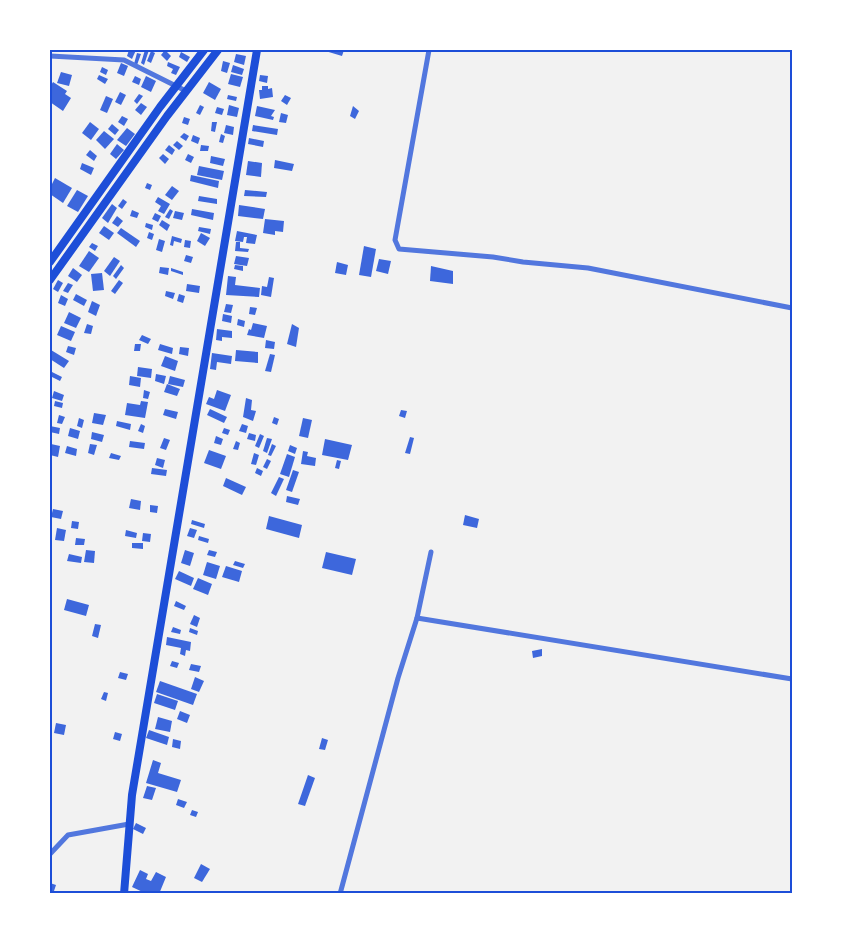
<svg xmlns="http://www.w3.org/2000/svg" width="842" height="943" font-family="Karla,sans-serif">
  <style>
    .building { fill: #3d67dc }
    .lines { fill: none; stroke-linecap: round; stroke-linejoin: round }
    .minor { stroke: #5277de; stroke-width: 5 }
    .primary { stroke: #1d4ed8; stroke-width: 8 }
    .trunk { stroke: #1d4ed8; stroke-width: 8 }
    .neatline { fill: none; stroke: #1d4ed8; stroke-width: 2 }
  </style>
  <rect width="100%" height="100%" fill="#f2f2f2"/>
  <g class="building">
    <polygon points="129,50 136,50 132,59 127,56"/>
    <polygon points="145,50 149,50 144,65 141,63"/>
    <polygon points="165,50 171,56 167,61 161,55"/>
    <polygon points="322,50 344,50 342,56"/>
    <polygon points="151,51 155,53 151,63 147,61"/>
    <polygon points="181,52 190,57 187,62 179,57"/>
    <polygon points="137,53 141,54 137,65 134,64"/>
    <polygon points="236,54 246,56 244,65 234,62"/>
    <polygon points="223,61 230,63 227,73 221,71"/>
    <polygon points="168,62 180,67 176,75 171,73 173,69 167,66"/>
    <polygon points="121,63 128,66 124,76 117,73"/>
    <polygon points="233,65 244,69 242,75 231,72"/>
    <polygon points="102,67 108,70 106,75 100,72"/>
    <polygon points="61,72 72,75 69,86 57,83"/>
    <polygon points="231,74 243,77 240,87 228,84"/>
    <polygon points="99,75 108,79 105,84 97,79"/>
    <polygon points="260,75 268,76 267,83 259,81"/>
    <polygon points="135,76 141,79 139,85 132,82"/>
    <polygon points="146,76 156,81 151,92 141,87"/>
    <polygon points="53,82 67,91 65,94 71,98 63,111 50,102 50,87"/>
    <polygon points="209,82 221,89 215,100 203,93"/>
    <polygon points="262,86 268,86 268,89 272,88 273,97 260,99 259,90 262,90"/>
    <polygon points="120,92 126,95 121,105 115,102"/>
    <polygon points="139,94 143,96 137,104 134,101"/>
    <polygon points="228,95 237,97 236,101 227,99"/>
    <polygon points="285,95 291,98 287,105 281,101"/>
    <polygon points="106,96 113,99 107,113 100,110"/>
    <polygon points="141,103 147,107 141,115 135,110"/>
    <polygon points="200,105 204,107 200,115 196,113"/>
    <polygon points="229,105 239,108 237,117 227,115"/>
    <polygon points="257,106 275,110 271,116 274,117 273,120 255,116"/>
    <polygon points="353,106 359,111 355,119 350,116"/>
    <polygon points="217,107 224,109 222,115 215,113"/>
    <polygon points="281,113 288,115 286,123 279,122"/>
    <polygon points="122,116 128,119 124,126 118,122"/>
    <polygon points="184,117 190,119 188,125 182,123"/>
    <polygon points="90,122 99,129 91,140 82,133"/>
    <polygon points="212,122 217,122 215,132 211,131"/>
    <polygon points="112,124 119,130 115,135 108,129"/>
    <polygon points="226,125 234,127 233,135 224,133"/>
    <polygon points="253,125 278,129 277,135 252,131"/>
    <polygon points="127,128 135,134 126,146 117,140"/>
    <polygon points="104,131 114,139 105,149 96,140"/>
    <polygon points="184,133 189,136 186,141 180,137"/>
    <polygon points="221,134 225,136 223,143 219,142"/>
    <polygon points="193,135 200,138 198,144 191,141"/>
    <polygon points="249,138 264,141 263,147 248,144"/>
    <polygon points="177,141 183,146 179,150 173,145"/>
    <polygon points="117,144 124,150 116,159 110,154"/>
    <polygon points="169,145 175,150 172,155 165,150"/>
    <polygon points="201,145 209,146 208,151 200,151"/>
    <polygon points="90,150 97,156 94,161 86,155"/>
    <polygon points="163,154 169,159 165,164 159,158"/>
    <polygon points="188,154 194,157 191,163 185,160"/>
    <polygon points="211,156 225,159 223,166 210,163"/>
    <polygon points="275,160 294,164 292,171 274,168"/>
    <polygon points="248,161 262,163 261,177 246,175"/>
    <polygon points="82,163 94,168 91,175 80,169"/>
    <polygon points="199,166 224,171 222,180 197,175"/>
    <polygon points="191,175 219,181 218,188 190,181"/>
    <polygon points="55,178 72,188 63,203 50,194 50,188"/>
    <polygon points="147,183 152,185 150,190 145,188"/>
    <polygon points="172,186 179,191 172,200 165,195"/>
    <polygon points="77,190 88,196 78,212 67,206"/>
    <polygon points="245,190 267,192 266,197 244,196"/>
    <polygon points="199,196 217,199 217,204 198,201"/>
    <polygon points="158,197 170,204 164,214 158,211 161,206 155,202"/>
    <polygon points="123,199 127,202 122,209 118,206"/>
    <polygon points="112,204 117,208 108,223 102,218"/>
    <polygon points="239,205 265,209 263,219 238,216"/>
    <polygon points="170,209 173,211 169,219 165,217"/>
    <polygon points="192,209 214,213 213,220 191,215"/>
    <polygon points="132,210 139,213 137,218 130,216"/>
    <polygon points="175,211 184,213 182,220 173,218"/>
    <polygon points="155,213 161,216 158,222 152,219"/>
    <polygon points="117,216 123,221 118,227 112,223"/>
    <polygon points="265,219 284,221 283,232 275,231 275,235 263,233"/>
    <polygon points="162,220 170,225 167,231 159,225"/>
    <polygon points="146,223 153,225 152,230 145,227"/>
    <polygon points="104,226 114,233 109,240 99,233"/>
    <polygon points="199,227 211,229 210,234 198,231"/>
    <polygon points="121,228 140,241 136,247 117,233"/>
    <polygon points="237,231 257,235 255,244 246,243 247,237 244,237 243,242 235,241"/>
    <polygon points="149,232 154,234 152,240 147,238"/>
    <polygon points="201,233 210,238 205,246 197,241"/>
    <polygon points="172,236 182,239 181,243 174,241 173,246 170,245"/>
    <polygon points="159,239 165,241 162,252 156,250"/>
    <polygon points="185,240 191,241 190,248 184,247"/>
    <polygon points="236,242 240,242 240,248 249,249 248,252 235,251"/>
    <polygon points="92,243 98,246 95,251 89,247"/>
    <polygon points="364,246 376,249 371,277 359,275"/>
    <polygon points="89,251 99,258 89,272 79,266"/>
    <polygon points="186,255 193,257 191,263 184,261"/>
    <polygon points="236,256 249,258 247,266 234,264"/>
    <polygon points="114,257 120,261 110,276 104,271"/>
    <polygon points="379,259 391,261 388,274 376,271"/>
    <polygon points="337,262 348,265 346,275 335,273"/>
    <polygon points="121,265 124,268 116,279 113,276"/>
    <polygon points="235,265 243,266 243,271 234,269"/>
    <polygon points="431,266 453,271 453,284 430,281"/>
    <polygon points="160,267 169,268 168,275 159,273"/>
    <polygon points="73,268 82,275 77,282 68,276"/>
    <polygon points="171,268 183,272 183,275 171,271"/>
    <polygon points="102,273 104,290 93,291 91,274"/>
    <polygon points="228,276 236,277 235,285 260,288 259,297 226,295"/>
    <polygon points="269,277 274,278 271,297 261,295 262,286 267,287"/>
    <polygon points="58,280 63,283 58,292 53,289"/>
    <polygon points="119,280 123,283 115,294 111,291"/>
    <polygon points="68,283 73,285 68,293 63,291"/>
    <polygon points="187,284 200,286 199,293 186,291"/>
    <polygon points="166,291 175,293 173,299 165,296"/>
    <polygon points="76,294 87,300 84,306 73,300"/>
    <polygon points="179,294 185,296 183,303 177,301"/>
    <polygon points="61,295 68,299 65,306 58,303"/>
    <polygon points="92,301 100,305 96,316 88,312"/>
    <polygon points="226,304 233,305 231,313 224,312"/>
    <polygon points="250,307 257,308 255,315 249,314"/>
    <polygon points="69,312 81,318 76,328 64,323"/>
    <polygon points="223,314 232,316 231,323 222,321"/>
    <polygon points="238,319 245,321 244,327 237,325"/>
    <polygon points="253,323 267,326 264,338 247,335 249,329 251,330"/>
    <polygon points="87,324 93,326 91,334 84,333"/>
    <polygon points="292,324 299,328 296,347 287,344"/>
    <polygon points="61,326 75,332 71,341 57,335"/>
    <polygon points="217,329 232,331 232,338 222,337 222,341 216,340"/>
    <polygon points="142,335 151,339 148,344 139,340"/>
    <polygon points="266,340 275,342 274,349 265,348"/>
    <polygon points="135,344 141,344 140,351 134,351"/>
    <polygon points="160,344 173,348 172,354 158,350"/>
    <polygon points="68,346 76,348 74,355 66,352"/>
    <polygon points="180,347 189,348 188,356 179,354"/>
    <polygon points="51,350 69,361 64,368 50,359"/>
    <polygon points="236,350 258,352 258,363 235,361"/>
    <polygon points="212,353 232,356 231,364 217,362 216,370 210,369"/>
    <polygon points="270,354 275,355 271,372 265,371"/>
    <polygon points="165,356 178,361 175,371 161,366"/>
    <polygon points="138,367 152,369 151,378 137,376"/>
    <polygon points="50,371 62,377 60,381 50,376"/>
    <polygon points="156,374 166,376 164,384 155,381"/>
    <polygon points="130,376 141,378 140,387 129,385"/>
    <polygon points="170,376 185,380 183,387 168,384"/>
    <polygon points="167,384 180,389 177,396 164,392"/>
    <polygon points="144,390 150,392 148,399 143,398"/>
    <polygon points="217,390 231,395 225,411 206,404 209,397 214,399"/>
    <polygon points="54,391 64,395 62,401 52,398"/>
    <polygon points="246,398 252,400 251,410 256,411 253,421 243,417"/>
    <polygon points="55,401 63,403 62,408 54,406"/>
    <polygon points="141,401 148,402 145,418 125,415 127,403 140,405"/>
    <polygon points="165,409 178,412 176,419 163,415"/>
    <polygon points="210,409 227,417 224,423 207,415"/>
    <polygon points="401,410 407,411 405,418 399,416"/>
    <polygon points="94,413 106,415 103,425 92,423"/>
    <polygon points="59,415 65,417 62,424 57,423"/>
    <polygon points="274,417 279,419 277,425 272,423"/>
    <polygon points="79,418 84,420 82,428 77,426"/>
    <polygon points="303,418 312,420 308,438 299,436"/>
    <polygon points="117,421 131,424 130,430 116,426"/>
    <polygon points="141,424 145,426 143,433 138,431"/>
    <polygon points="242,424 248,426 246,433 239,431"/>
    <polygon points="50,426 60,428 59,434 50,432"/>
    <polygon points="70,428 80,431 78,439 68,436"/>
    <polygon points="224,428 230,430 228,435 222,433"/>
    <polygon points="92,432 104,435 102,442 91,439"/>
    <polygon points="249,433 256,435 255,441 247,439"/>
    <polygon points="260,434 264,436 259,448 255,446"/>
    <polygon points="216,436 223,439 221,445 214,443"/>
    <polygon points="410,437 414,438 410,454 405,453"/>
    <polygon points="164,438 170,440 166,450 160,448"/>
    <polygon points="267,438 272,439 267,453 263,451"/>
    <polygon points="325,439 352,445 348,460 322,455"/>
    <polygon points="130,441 145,443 144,449 129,447"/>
    <polygon points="236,441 240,443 238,450 233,449"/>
    <polygon points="51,444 60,446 58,457 50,455"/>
    <polygon points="90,444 97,445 94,455 88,453"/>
    <polygon points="272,444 276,446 271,456 268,455"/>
    <polygon points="290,445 297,448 295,454 288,451"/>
    <polygon points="67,446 77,449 76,456 65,453"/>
    <polygon points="209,450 226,456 221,469 204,463"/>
    <polygon points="303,451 308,452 307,456 316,458 315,466 301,464"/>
    <polygon points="111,453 121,456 119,460 109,458"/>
    <polygon points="254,453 259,455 256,465 251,464"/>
    <polygon points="287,454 295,457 289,477 280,474"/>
    <polygon points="157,458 165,460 163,468 155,465"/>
    <polygon points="267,459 271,461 267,469 263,467"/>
    <polygon points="337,460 341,461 339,469 335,468"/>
    <polygon points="152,468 167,470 166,476 151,474"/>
    <polygon points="257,468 263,471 261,476 255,473"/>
    <polygon points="293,470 299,472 292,492 286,490"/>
    <polygon points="279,477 284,479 276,496 271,493"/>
    <polygon points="226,478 246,487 242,495 223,486"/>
    <polygon points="287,496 300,499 298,505 286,502"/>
    <polygon points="131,499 141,501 140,510 129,508"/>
    <polygon points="150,505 158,506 157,513 150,512"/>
    <polygon points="53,509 63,511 61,519 51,517"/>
    <polygon points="465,515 479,519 477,528 463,525"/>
    <polygon points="269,516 302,525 299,538 266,529"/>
    <polygon points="192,520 205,524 204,528 191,524"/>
    <polygon points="72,521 79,522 78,529 71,528"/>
    <polygon points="57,528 66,530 64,541 55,540"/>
    <polygon points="190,528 197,530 194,538 187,536"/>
    <polygon points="126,530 137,533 136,538 125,536"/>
    <polygon points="143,533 151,534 150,542 142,541"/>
    <polygon points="199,536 209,539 208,543 198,540"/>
    <polygon points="76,538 85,539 84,545 75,545"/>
    <polygon points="132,543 143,543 143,549 132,548"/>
    <polygon points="86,550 95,551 94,563 84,562"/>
    <polygon points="185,550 194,553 190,566 181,563"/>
    <polygon points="209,550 217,552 215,557 207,555"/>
    <polygon points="326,552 356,559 352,575 322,568"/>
    <polygon points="69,554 82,557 81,563 67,561"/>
    <polygon points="235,561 245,564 243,568 233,565"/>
    <polygon points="207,562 220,566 216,579 203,575"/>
    <polygon points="226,566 242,571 239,582 222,577"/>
    <polygon points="179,571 194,578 191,586 175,579"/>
    <polygon points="198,578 212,584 208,595 193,589"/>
    <polygon points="67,599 89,605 86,616 64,610"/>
    <polygon points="176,601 186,606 184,610 174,606"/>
    <polygon points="194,615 200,618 197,627 190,624"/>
    <polygon points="95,624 101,625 98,638 92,636"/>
    <polygon points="173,627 181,630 180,634 171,632"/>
    <polygon points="190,628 198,631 197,635 189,632"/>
    <polygon points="167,637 191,642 190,651 186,650 185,656 180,654 181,648 166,645"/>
    <polygon points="542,649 542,656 533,658 532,651"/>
    <polygon points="172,661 179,663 177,668 170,666"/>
    <polygon points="191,664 201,666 199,672 189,670"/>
    <polygon points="120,672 128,674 126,680 118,678"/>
    <polygon points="195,677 204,681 199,692 191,689"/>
    <polygon points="160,681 197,694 193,705 156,692"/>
    <polygon points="104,692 108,693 106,701 101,699"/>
    <polygon points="157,694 178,701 175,710 154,703"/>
    <polygon points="180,711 190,715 187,723 177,719"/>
    <polygon points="158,717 172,721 170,732 155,729"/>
    <polygon points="56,723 66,725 64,735 54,733"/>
    <polygon points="149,730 169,737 167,745 146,738"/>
    <polygon points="115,732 122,734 120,741 113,739"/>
    <polygon points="322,738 328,740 325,750 319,749"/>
    <polygon points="173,739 181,741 180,749 172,747"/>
    <polygon points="153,760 161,763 158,773 181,780 177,792 146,783"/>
    <polygon points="308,775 315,778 305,806 298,804"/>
    <polygon points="147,786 156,788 152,800 143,798"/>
    <polygon points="178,799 187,802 184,808 176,805"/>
    <polygon points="192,810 198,812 196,817 190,815"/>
    <polygon points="136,823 146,828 143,834 133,829"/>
    <polygon points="201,864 210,869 202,882 194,878"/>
    <polygon points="140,870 148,874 146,879 151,881 156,872 166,877 159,894 147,894 132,887"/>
    <polygon points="50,883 56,885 53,894 50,894"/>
  </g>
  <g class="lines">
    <g class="minor">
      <polyline points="429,50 395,240 399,249 493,257 523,262 588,268 792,308"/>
      <polyline points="50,56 124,60 186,91"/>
      <polyline points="417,618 792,679"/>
      <polyline points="50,854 68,835 129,824"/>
      <polyline points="340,894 398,678 417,618 431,552"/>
    </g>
    <polyline class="primary" points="124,894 132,795 257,50"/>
    <g class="trunk">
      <polyline points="50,262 160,107 204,50"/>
      <polyline points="50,280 167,116 218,50"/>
    </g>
  </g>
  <rect width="842" height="943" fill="none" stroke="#ffffff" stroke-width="102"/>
  <rect x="51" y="51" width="740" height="841" class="neatline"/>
</svg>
